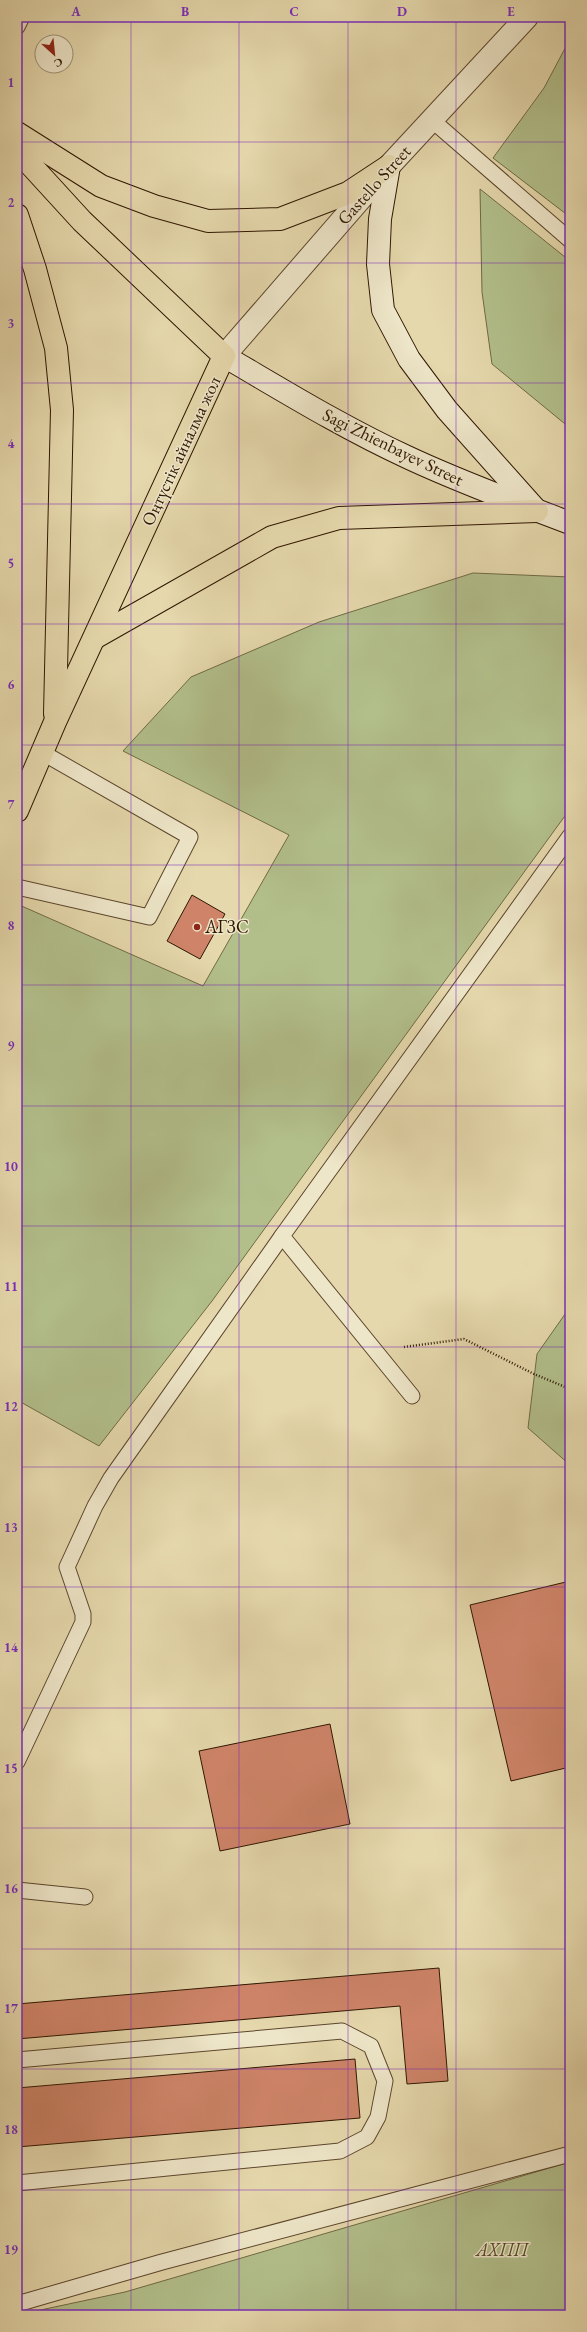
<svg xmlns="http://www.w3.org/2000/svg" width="587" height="2332" font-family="'EB Garamond',serif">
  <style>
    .green { fill: #b2bf8b; stroke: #706a46 }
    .building { fill: #cf8469; stroke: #2f1601 }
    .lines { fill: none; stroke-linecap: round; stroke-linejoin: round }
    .service-casing { stroke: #5c462c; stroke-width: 17 }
    .tertiary-casing { stroke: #5c462c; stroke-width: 24 }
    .secondary-casing { stroke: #2f1601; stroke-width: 24 }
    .trunk-casing { stroke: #2f1601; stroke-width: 24 }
    .path { stroke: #2f1601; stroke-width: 2.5; stroke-dasharray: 1 2; stroke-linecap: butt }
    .service { stroke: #eee6c9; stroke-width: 15 }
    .tertiary { stroke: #eee6c9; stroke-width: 22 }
    .secondary { stroke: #eee6c9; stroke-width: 22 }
    .trunk { stroke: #e5d8ac; stroke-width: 22 }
    .grid { fill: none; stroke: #7b2cbf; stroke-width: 1; stroke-opacity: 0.55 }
    .poi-dot { fill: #8f2418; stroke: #eee6c9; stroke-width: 1.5 }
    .labels { text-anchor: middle; stroke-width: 3; stroke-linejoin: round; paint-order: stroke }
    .street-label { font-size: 18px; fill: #2f1601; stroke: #eee6c9 }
    .poi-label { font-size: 18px; fill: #2f1601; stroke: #eee6c9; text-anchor: start }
    .park-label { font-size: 18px; font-style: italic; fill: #56492a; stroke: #eee6c9 }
    .neatline { fill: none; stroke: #7b2cbf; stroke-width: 1.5 }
    .grid-label { font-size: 13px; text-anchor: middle; font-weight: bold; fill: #7b2cbf }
  </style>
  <rect width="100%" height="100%" fill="#e5d8ac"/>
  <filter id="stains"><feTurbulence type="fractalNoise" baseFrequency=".005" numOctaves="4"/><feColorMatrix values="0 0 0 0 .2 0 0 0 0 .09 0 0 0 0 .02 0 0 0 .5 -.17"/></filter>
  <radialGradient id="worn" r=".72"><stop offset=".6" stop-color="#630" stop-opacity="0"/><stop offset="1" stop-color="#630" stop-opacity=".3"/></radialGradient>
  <g class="green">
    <polygon points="570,39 570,217 493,158 544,88"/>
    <polygon points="480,189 570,261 570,428 492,364 482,292"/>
    <polygon points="473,573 570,577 570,809 212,1301 99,1446 17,1400 17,904 203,986 289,835 123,751 191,677 319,622"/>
    <polygon points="570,1307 570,1465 528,1428 537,1354"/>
    <polygon points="570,2162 570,2315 17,2315 125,2292"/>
  </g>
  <g class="building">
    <polygon points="192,895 225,914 200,959 167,941"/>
    <polygon points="570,1581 570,1767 511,1781 470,1605"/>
    <polygon points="330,1724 350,1824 220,1851 199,1751"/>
    <polygon points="439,1968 448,2081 407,2084 400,2006 17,2039 17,2004"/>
    <polygon points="355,2059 360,2118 17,2147 17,2088"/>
  </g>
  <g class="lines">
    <g class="service-casing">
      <g id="service">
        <polyline points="17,27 22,17"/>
        <polyline points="433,121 570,240"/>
        <polyline points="17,887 149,917 190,837 43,753"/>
        <polyline points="412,1396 282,1236 570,836"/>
        <polyline points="17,1762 83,1622 83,1614 67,1567 95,1506 111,1478 282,1236"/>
        <polyline points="17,1890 85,1897"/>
        <polyline points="17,2060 342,2031 371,2046 385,2081 378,2117 367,2137 340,2151 17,2183"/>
        <polyline points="17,2304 162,2262 570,2154"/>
      </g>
    </g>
    <g class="tertiary-casing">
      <polyline id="tertiary" points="224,356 389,166 527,17"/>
    </g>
    <g class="secondary-casing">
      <g id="secondary">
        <polyline points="389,166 380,219 378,264 383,310 409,359 447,410 537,511"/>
        <path d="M224 356C284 391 344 428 407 457 460 482 515 502 570 523"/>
      </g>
    </g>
    <g class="trunk-casing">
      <g id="trunk">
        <polyline points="17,133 101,186 154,206 208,221 280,219 348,193 389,166"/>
        <polyline points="17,150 82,221 224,356 55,722 17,811"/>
        <polyline points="17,215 35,269 56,348 62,410 55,714"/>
        <polyline points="96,637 272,537 339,518 537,511"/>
      </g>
    </g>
    <polyline class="path" points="404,1347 464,1339 534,1374 570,1389"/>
    <use href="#service" class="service"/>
    <use href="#tertiary" class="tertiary"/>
    <use href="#secondary" class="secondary"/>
    <use href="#trunk" class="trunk"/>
  </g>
  <path class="grid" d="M131 17V2315M239 17V2315M348 17V2315M456 17V2315M17 142H570M17 263H570M17 383H570M17 504H570M17 624H570M17 745H570M17 865H570M17 985H570M17 1106H570M17 1226H570M17 1347H570M17 1467H570M17 1587H570M17 1708H570M17 1828H570M17 1949H570M17 2069H570M17 2190H570"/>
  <circle class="poi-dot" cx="197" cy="927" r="4"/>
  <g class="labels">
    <g class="street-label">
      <text transform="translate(374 185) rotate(-48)" y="6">Gastello Street</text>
      <text transform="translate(393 447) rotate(26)" y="6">Sagi Zhienbayev Street</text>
      <text transform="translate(181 451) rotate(-65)" y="6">Оңтүстік айналма жол</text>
    </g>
    <g class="poi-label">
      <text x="205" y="933">АГЗС</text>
    </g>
    <g class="park-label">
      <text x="502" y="2256">АХПП</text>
    </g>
  </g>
  <rect width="587" height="2332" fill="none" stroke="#e5d8ac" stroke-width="44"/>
  <g transform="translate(54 54) rotate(153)"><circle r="19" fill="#eee6c9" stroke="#a29379"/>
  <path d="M0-3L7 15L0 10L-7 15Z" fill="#8f2418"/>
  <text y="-6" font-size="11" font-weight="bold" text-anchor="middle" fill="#2f1601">С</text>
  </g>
  <rect x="22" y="22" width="543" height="2288" class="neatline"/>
  <g class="grid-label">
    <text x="76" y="16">A</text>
    <text x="185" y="16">B</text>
    <text x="294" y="16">C</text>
    <text x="402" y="16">D</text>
    <text x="511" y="16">E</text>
    <text x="11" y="87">1</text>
    <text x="11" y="207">2</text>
    <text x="11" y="328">3</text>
    <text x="11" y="448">4</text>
    <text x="11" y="568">5</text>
    <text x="11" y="689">6</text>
    <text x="11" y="809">7</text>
    <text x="11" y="930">8</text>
    <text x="11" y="1050">9</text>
    <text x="11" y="1171">10</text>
    <text x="11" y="1291">11</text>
    <text x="11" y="1411">12</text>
    <text x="11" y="1532">13</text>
    <text x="11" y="1652">14</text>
    <text x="11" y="1773">15</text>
    <text x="11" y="1893">16</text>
    <text x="11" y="2013">17</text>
    <text x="11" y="2134">18</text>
    <text x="11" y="2254">19</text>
  </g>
  <rect width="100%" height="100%" filter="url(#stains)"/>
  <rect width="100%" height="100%" fill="url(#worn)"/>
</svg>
